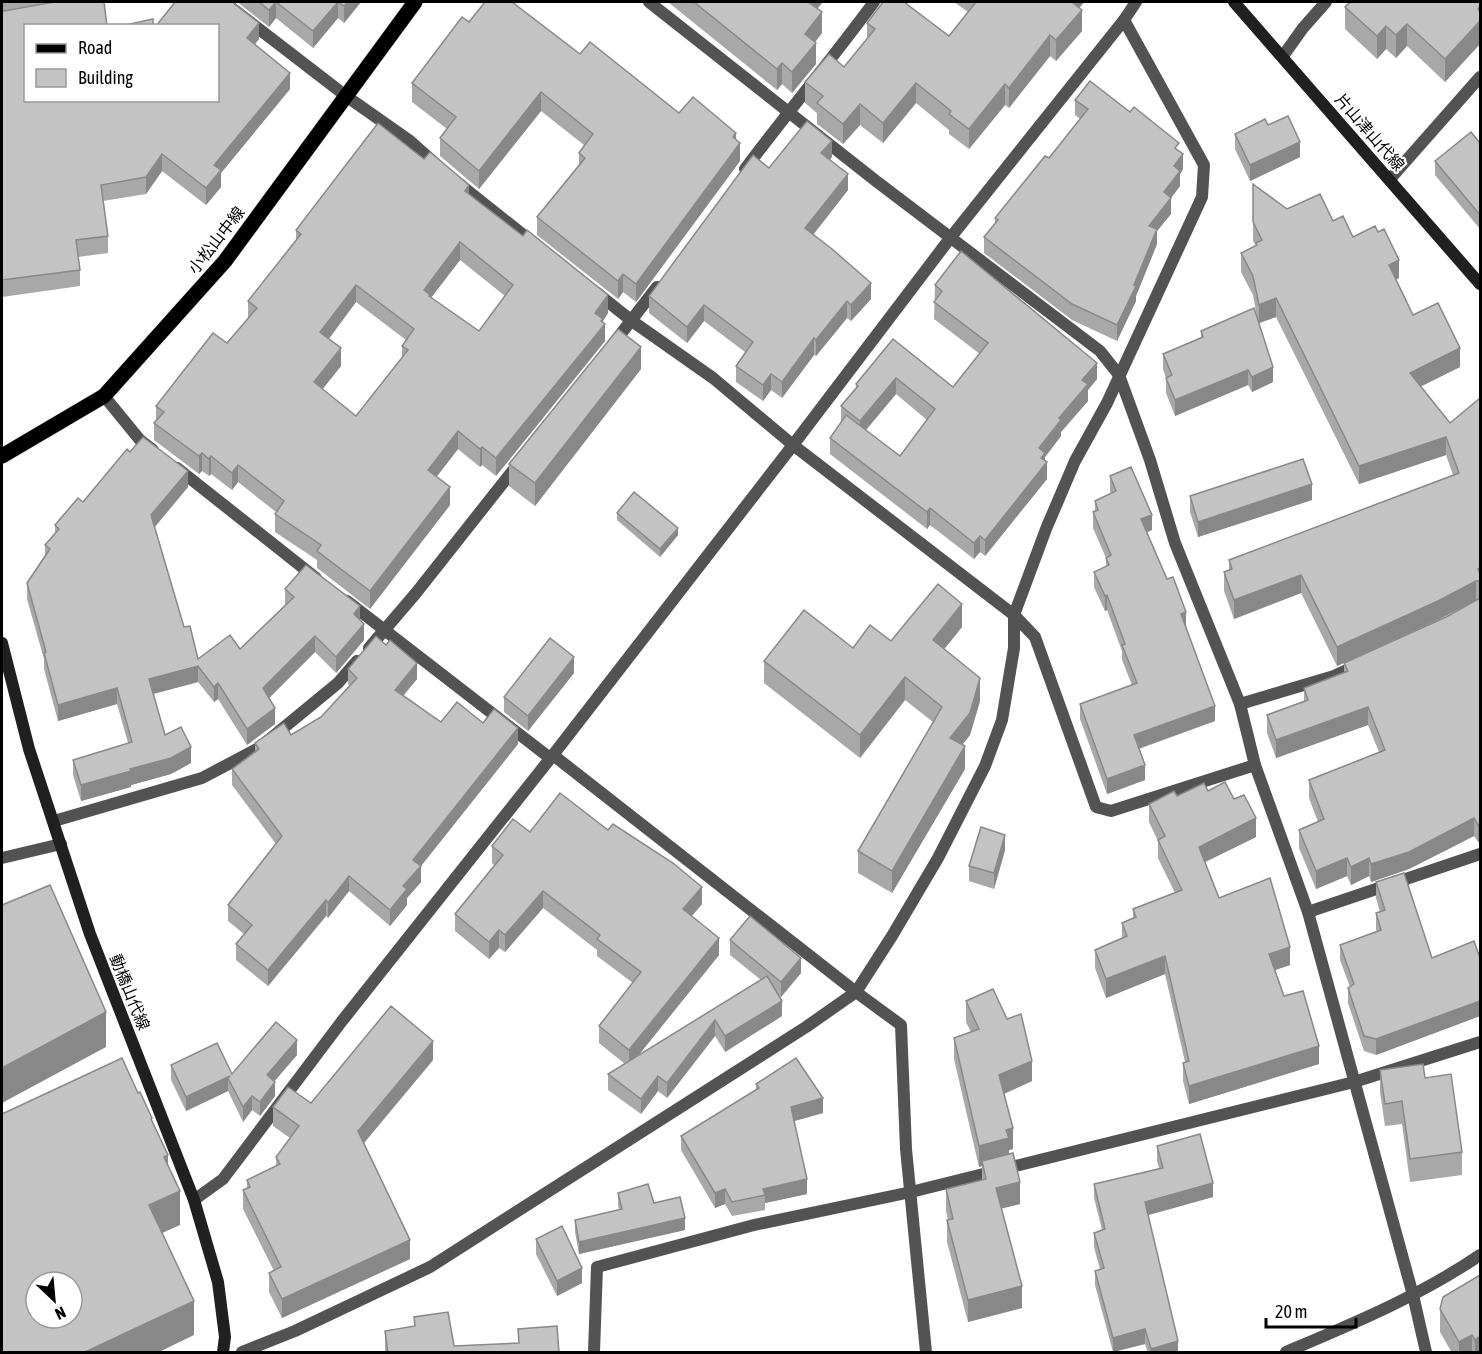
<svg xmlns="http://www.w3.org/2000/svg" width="1482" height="1354" font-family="'Asap Condensed','Noto Sans JP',sans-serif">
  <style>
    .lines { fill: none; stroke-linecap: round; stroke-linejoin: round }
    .primary-casing { stroke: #dbdbdb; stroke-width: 16 }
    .minor { stroke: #535353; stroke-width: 12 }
    .tertiary { stroke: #535353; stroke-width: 12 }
    .secondary { stroke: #202020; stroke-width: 12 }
    .primary { stroke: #000; stroke-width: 15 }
    .wall { fill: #a8a8a8; fill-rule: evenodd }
    .shaded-wall { fill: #888 }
    .building { fill: #c3c3c3; stroke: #888; stroke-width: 1.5; fill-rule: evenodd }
    .labels { text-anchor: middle; stroke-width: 4.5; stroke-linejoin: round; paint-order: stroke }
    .street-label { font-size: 16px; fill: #000; stroke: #fff }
  </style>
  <rect width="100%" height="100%" fill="#fff"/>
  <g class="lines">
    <g class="primary-casing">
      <polyline id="primary" points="2,456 104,396 225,261 415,2"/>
    </g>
    <g class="minor">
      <polyline points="224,2 346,96 410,141 438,166"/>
      <polyline points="649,2 876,181 1100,351 1119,375 1150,460 1175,543 1240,704 1255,765 1308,912 1413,1295 1426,1352"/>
      <polyline points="1283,56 1303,28 1326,2"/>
      <path d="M745 169C787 113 832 59 874 2"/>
      <polyline points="1390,179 1480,77"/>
      <polyline points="458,183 536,245"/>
      <polyline points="597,293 632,321 713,378 793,445 1014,615 1035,637 1096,807 1111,811 1255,765"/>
      <polyline points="613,344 657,287"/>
      <polyline points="104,396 140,440 153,450"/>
      <polyline points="177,468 316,578"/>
      <polyline points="347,601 550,758"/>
      <polyline points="369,648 416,593 518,464"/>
      <polyline points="1240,704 1334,676 1358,665"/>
      <polyline points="553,755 856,992 901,1025 906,1149 926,1352"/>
      <polyline points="54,821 202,778 259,748 338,683 357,661"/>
      <polyline points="2,858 61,844"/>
      <polyline points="1308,912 1480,854"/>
      <polyline points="242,1352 295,1331 430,1267 806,1027 856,992 892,936 938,858 985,766 1002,720 1014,648 1014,615 1046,529 1075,461 1107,403 1202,197 1204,165 1124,20"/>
      <polyline points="594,1352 597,1267 754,1225 911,1192 1354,1082 1480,1042"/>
    </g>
    <g class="tertiary">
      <polyline points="194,1200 223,1179 342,1021 553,755 793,445 951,237 1124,20 1136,2"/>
      <path d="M1286 1352C1352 1324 1420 1296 1480 1255"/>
    </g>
    <g class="secondary">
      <polyline points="1234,2 1480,284"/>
      <polyline points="2,643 29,749 90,934 194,1200 218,1282 225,1337 223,1352"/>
    </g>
    <use href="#primary" class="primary"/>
  </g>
  <g class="wall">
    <polygon points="2,2 104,2 26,100 218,26 259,39 255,44 290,89 221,173 221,187 206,205 162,171 146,194 103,201 108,236 108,253 78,257 80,270 80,286 2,297"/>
    <polygon points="237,2 361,2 344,23 338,18 313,48 276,18 269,27"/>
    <polygon points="668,2 823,2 817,8 822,33 815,42 816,64 792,93 782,84 777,90"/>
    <polygon points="954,2 1084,2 1079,8 1082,31 1056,61 1050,56 1009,108 1005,105 969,149 949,134 949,130 916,103 883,143 860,125 843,144 817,124 817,113 805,103 805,82 844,67 867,39 867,23 949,36 968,12"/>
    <polygon points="1480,2 1480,44 1445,82 1407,46 1396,58 1386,49 1377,59 1345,29 1345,7"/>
    <polygon points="469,22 580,54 679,113 736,139 740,161 636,302 623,292 618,299 537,235 537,217 579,166 579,153 584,145 541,111 479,189 440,156 440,138 447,129 412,102 412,83"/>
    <polygon points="1075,100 1179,151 1183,169 1180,174 1180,186 1171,198 1171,214 1157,231 1157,244 1136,296 1136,301 1117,341 1072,320 984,253 984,237 995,223 995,218 1049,158 1080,119 1075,115"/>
    <polygon points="1268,125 1300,157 1250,181 1235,149 1235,134"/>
    <polygon points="1480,143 1480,229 1435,175 1435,161"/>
    <polygon points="832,157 830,160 848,190 813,235 871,299 851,321 847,318 816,356 814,355 782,398 771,390 763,401 736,382 736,366 745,352 704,321 687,343 649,313 649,296 769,168"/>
    <polygon points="1253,184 1287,209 1333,221 1353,237 1399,278 1396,280 1413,315 1460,367 1420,386 1450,423 1480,398 1480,841 1478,842 1474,836 1409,869 1371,882 1369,876 1351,885 1347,876 1316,889 1299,848 1299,830 1318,822 1309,798 1309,780 1379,752 1368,725 1276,758 1267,733 1267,715 1304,702 1304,688 1344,673 1344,663 1446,617 1478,600 1337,666 1301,593 1234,619 1224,591 1224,572 1229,570 1229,560 1453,475 1446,455 1359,484 1276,317 1259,323 1273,382 1252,392 1248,385 1175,416 1166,393 1166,378 1163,369 1163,354 1201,338 1201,331 1258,322 1253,295 1241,272 1241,253 1256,246 1253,241"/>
    <path d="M469 194 608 313 603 321 605 341 496 476 482 465 480 467 458 449 436 477 450 505 370 609 317 568V560L275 532V514L276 512 238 482 232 490 211 474 209 476 202 471 199 474 154 440V423L156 421V406L227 343 248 318V301L296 241V230ZM460 260 505 296 479 331 431 298ZM356 302 406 340 402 346V358L356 416 322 389 341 366 329 339Z"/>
    <path d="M935 285 1097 379 1088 390V401L1061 432V436L1045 457 1047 479 985 556 980 552 974 559 930 525 927 529 830 454V438L841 422V406L856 388V384L893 339 953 387 980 354 934 319ZM896 394 927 420 900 456 866 430Z"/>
    <polygon points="641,369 535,506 509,486 509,464"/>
    <polygon points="130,452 188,487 155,527 184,627 198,659 240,649 285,605 285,589 360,619 364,640 336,673 315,652 269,698 275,724 247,745 218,699 214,702 198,682 153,694 165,735 191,763 171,774 131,785 131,787 81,801 73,775 73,760 128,743 117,704 58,721 44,669 44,659 27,599 27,583 45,555 45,545 55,534 55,525 83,502"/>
    <polygon points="1110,476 1152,530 1147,532 1186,626 1215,721 1139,749 1145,780 1107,794 1080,719 1080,704 1132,685 1122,660 1122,651 1107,610 1105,611 1094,587 1094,572 1106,567 1106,558 1093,528 1093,512 1095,512 1095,501 1111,494 1110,491"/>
    <polygon points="1190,496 1312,500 1198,537 1190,512"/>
    <polygon points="617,513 678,535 660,557 617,520"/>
    <polygon points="962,627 944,649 980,701 970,735 962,745 965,769 892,893 858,873 858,851 933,722 905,700 860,758 764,683 764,661 853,648"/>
    <polygon points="348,669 417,679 404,695 441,722 483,723 518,744 421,866 421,882 407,898 407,905 390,926 349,891 328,918 326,916 268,986 236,960 236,944 244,934 228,921 228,905 276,844 232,785 232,769 255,751 255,743 291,735 321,717 349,686 348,684"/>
    <polygon points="574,673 528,731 504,712 504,697"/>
    <polygon points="1208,791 1234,799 1256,837 1205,862 1219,898 1290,965 1275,970 1284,996 1319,1064 1189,1104 1183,1081 1183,1063 1185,1062 1165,974 1106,998 1095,968 1095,950 1122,939 1122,923 1133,918 1133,909 1175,893 1158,858 1158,841 1149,822 1149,804 1177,796"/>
    <polygon points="530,832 702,904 692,916 719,955 638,1056 761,980 730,955 730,940 801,973 781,997 779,995 782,1016 725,1052 715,1036 667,1098 658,1091 641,1114 608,1090 608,1074 625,1064 599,1043 599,1026 633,983 597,956 597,950 543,908 505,952 499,948 489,959 455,931 455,914 495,866 492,863 492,846"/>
    <polygon points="1005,850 994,889 969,881 969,866"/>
    <polygon points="1376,882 1432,958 1480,958 1480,1016 1376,1055 1364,1051 1348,1003 1348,988 1350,987 1340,960 1340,945 1377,932 1376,929 1376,913 1380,912 1376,898"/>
    <polygon points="966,1001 1032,1081 1004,1094 1013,1149 1009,1150 1009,1154 1020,1204 1001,1208 1022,1308 968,1322 947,1242 947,1220 948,1220 946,1211 946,1189 982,1180 982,1166 979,1167 954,1059 954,1038 971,1032 966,1022"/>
    <polygon points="297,1055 274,1081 275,1096 260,1116 252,1110 243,1122 228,1091 186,1111 171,1080 171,1065 232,1074"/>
    <polygon points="433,1060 364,1143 410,1259 282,1318 269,1292 269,1273 274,1271 243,1209 243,1190 247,1189 247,1180 276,1166 276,1157 290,1138 273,1126 273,1107 311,1103"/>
    <polygon points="1380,1070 1425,1078 1462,1152 1462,1175 1410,1182 1402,1124 1385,1126 1380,1092"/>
    <polygon points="756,1084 823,1113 794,1121 807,1194 765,1203 765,1210 732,1216 725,1204 715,1208 681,1150 681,1136 756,1090"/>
    <polygon points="1157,1146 1213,1197 1148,1215 1178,1353 1148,1353 1145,1344 1113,1352 1095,1285 1095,1271 1100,1269 1094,1247 1094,1233 1102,1230 1094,1198 1094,1184 1159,1168 1157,1161"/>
    <polygon points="618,1193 654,1203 685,1230 579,1254 575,1232 575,1220 619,1210 618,1205"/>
    <polygon points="536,1239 582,1283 557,1296 536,1254"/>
    <polygon points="1480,1275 1480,1353 1452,1353 1440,1332 1440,1309"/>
    <polygon points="414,1317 454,1346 518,1343 518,1329 559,1353 385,1353 385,1331 414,1326"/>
  </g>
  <g class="shaded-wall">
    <polygon points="276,2 276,18 269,27 269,10"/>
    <polygon points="338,2 338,18 313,48 313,31"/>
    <polygon points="348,2 361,2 344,23 344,6"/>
    <polygon points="807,2 823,2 807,21"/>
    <polygon points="1070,2 1084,2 1070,20"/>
    <polygon points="1480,6 1480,44 1445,82 1445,59"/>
    <polygon points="1082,10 1082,31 1056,61 1056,40"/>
    <polygon points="822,12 822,33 805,55 805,34"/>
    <polygon points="259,23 259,39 247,54 247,38"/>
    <polygon points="1407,24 1407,46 1396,58 1396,35"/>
    <polygon points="1386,26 1386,49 1377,59 1377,36"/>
    <polygon points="1050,35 1050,56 1009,108 1009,88"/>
    <polygon points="816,43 816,64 792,93 792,72"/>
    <polygon points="782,63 782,84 777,90 777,69"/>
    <polygon points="290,73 290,89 221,173 221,187 206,205 206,188 214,165"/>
    <polygon points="916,83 916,103 883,143 883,123"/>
    <polygon points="1005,84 1005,105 969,149 969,129"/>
    <polygon points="541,92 541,111 479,189 479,171"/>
    <polygon points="860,104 860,125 843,144 843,124"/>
    <polygon points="736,133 736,149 740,143 740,161 636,302 636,284"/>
    <polygon points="832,141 832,157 821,170 821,153"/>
    <polygon points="1300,142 1300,157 1250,181 1250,165"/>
    <polygon points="162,154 162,171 146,194 146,177"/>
    <polygon points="1183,154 1183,169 1180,174 1180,186 1165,206 1171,198 1171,214 1157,231 1157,244 1136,296 1136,301 1117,341 1117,325 1134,285 1149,226 1174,166"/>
    <polygon points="848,174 848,190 805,245 805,228"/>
    <polygon points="469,185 469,202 465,191"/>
    <polygon points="460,242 460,260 430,299 424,290"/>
    <polygon points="1399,260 1399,278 1389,283 1389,265"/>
    <polygon points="623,274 623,292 618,299 618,281"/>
    <polygon points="871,283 871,299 851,321 851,305"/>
    <polygon points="356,285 356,302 320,350 320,332"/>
    <polygon points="608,295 608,313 603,321 603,326 605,324 605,341 496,476 496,458"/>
    <polygon points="1276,298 1276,317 1259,323 1259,305"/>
    <polygon points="847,301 847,318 816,356 816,340"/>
    <polygon points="704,305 704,321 687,343 687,327"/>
    <polygon points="814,338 814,355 782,398 782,382"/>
    <polygon points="641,347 641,369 535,506 535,483"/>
    <polygon points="341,348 341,366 314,400 314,382"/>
    <polygon points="1460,348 1460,367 1410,392 1410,373"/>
    <polygon points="1097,363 1097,379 1088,390 1088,401 1061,432 1061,436 1045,457 1045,464 1047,462 1047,479 985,556 985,540 1039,448 1059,418 1082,380"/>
    <polygon points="1273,367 1273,382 1252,392 1252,377"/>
    <polygon points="1248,370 1248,385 1175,416 1175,400"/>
    <polygon points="771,374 771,390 763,401 763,385"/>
    <polygon points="896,378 896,394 860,437 860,421"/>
    <polygon points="458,431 458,449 428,488 428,470"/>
    <polygon points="1446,437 1446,455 1359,484 1359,466"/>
    <polygon points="482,447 482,465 480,467 480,449"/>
    <polygon points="202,453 202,471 199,474 199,456"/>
    <polygon points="211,456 211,474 209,476 209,459"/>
    <polygon points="238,465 238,482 232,490 232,473"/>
    <polygon points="188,471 188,487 151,531 151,515"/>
    <polygon points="1312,484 1312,500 1198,537 1198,522"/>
    <polygon points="450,487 450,505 370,609 370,591"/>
    <polygon points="930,508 930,525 927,529 927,512"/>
    <polygon points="1152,515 1152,530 1141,535 1141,519"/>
    <polygon points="678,528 678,535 660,557 660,549"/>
    <polygon points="980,536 980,552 974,559 974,543"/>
    <polygon points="1301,575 1301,593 1234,619 1234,600"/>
    <polygon points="1476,581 1476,600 1438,620 1337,666 1337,647"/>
    <polygon points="1107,595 1107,610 1105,611 1105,596"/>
    <polygon points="962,604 962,627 933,663 933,640"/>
    <polygon points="360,606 360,622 354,614"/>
    <polygon points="1186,612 1186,627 1181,614"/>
    <polygon points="364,624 364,640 336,673 336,657"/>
    <polygon points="315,636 315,652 263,704 263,688"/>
    <polygon points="574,657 574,673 528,731 528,716"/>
    <polygon points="417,663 417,679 395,705 395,690"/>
    <polygon points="198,666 198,682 149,695 149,679"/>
    <polygon points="905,677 905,700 860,758 860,735"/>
    <polygon points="980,678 980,701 970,735 950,760 950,738"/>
    <polygon points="218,683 218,699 214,702 214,687"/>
    <polygon points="117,688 117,704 58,721 58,705"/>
    <polygon points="1215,706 1215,721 1134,750 1134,735"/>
    <polygon points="1368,707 1368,725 1276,758 1276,740"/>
    <polygon points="275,708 275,724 247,745 247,729"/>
    <polygon points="518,728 518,744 413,876 413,860"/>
    <polygon points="965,746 965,769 892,893 892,871"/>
    <polygon points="191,747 191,763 171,774 131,785 131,787 81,801 81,785 130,769"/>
    <polygon points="1145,765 1145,780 1107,794 1107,779"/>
    <polygon points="1256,818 1256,837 1199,865 1199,847"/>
    <polygon points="1474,818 1474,836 1409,869 1371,882 1371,864"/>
    <polygon points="1480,823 1480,841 1478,842 1478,825"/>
    <polygon points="1005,835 1005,850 994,889 994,873"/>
    <polygon points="1347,858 1347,876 1316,889 1316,871"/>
    <polygon points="1369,858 1369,876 1351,885 1351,867"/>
    <polygon points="421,866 421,882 407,898 407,905 390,926 390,910 403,886"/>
    <polygon points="349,876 349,891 328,918 328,903"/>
    <polygon points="702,887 702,904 683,926 683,909"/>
    <polygon points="543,891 543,908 505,952 505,935"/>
    <polygon points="326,900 326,916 268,986 268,970"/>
    <polygon points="499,930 499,948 489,959 489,942"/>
    <polygon points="719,938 719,955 629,1067 629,1050"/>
    <polygon points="1290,947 1290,965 1269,972 1269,954"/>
    <polygon points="1165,956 1165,974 1106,998 1106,979"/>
    <polygon points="801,958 801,973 781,997 781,982"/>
    <polygon points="782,1001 782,1016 725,1052 725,1036"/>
    <polygon points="1480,1001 1480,1016 1376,1055 1376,1039"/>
    <polygon points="106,1012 106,1047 2,1103 2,1068"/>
    <polygon points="715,1020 715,1036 667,1098 667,1083"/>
    <polygon points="297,1040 297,1055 267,1090 267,1075"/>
    <polygon points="433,1041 433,1060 358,1150 358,1131"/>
    <polygon points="1319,1046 1319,1064 1189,1104 1189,1086"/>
    <polygon points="1032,1061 1032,1081 999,1096 999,1075"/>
    <polygon points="230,1076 228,1078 228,1091 186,1111 186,1097"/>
    <polygon points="658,1076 658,1091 641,1114 641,1099"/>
    <polygon points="275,1082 275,1096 260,1116 260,1102"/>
    <polygon points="252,1096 252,1110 243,1122 243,1107"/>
    <polygon points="823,1098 823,1113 791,1122 791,1107"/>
    <polygon points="1013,1128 1013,1149 1009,1150 1009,1159 982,1161 982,1166 979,1167 979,1146 1006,1130"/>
    <polygon points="168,1155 168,1190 164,1157"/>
    <polygon points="807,1179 807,1194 765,1203 765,1195 763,1189"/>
    <polygon points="1020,1182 1020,1204 996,1210 996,1188"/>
    <polygon points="1213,1183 1213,1197 1145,1216 1145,1202"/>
    <polygon points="725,1189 725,1204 715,1208 715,1193"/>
    <polygon points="180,1191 180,1225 149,1239 149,1205"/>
    <polygon points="685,1218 685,1230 579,1254 579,1242"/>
    <polygon points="410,1240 410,1259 282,1318 282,1299"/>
    <polygon points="582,1268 582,1283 557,1296 557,1281"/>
    <polygon points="1022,1286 1022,1308 968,1322 968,1300"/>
    <polygon points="194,1301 194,1335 157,1353 83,1353"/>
    <polygon points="1145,1329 1145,1344 1113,1352 1113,1338"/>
    <polygon points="1472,1335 1472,1353 1459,1353 1459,1342"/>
    <polygon points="1480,1336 1480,1353 1475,1353 1475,1340"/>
    <polygon points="1178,1341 1178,1353 1151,1353 1151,1349"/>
  </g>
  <g class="building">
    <polygon points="54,2 104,2 107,26 26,26 26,100 218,100 218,26 156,26 175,2 232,2 259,23 247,38 290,73 214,165 221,170 206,188 162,154 146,177 101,185 108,236 76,240 80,270 2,280 2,11 4,11"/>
    <polygon points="259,2 338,2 313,31 276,2 269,10"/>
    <polygon points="338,2 348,2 344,6"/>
    <polygon points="485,2 512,2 580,54 590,42 679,113 693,97 736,133 733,137 740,143 636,284 623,274 618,281 537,217 585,158 579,153 593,134 541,92 479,171 440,138 456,117 412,83 462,17 469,22"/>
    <polygon points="694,2 808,2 822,12 805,34 816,43 792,72 782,63 777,69"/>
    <polygon points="883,2 904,2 949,36 976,2 1072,2 1082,10 1056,40 1050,35 1009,88 1005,84 969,129 949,114 951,111 916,83 883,123 860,104 843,124 817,103 823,96 805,82 829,54 844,67 875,29 867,23"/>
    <polygon points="1350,2 1480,2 1480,6 1478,9 1480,12 1480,21 1445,59 1407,24 1396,35 1386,26 1377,36 1345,7"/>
    <polygon points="153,19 153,26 121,26"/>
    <polygon points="1090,81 1130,112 1134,107 1179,143 1175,148 1183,154 1174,166 1180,171 1164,192 1171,198 1149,226 1157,229 1134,285 1136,286 1117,325 1072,304 984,237 998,220 995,218 1045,156 1049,158 1088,109 1075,100"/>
    <polygon points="1288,116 1300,142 1250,165 1235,134 1265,119 1268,125"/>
    <polygon points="807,121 832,141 821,153 848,174 805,228 832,249 871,283 851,305 847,301 816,340 814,338 782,382 771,374 763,385 736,366 753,342 704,305 687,327 649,296 753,155 769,168"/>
    <path d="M378 123 424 159 430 152 469 185 465 191 523 236 527 230 608 295 595 313 603 319 601 321 605 324 496 458 482 447 480 449 458 431 428 470 450 487 370 591 317 551 321 545 275 514 284 501 238 465 232 473 211 456 209 459 202 453 199 456 154 423 164 412 156 406 213 333 227 343 257 308 248 301 301 234 296 230ZM460 242 513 285 479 331 429 296 430 295 424 290ZM356 285 414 329 402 346 408 350 356 416 314 382 341 348 320 332Z"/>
    <polygon points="1471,132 1480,143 1480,215 1435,161"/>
    <polygon points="1253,184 1287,209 1320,194 1333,221 1343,216 1353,237 1375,226 1378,232 1384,229 1399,260 1389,265 1413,315 1438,303 1460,348 1410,373 1450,423 1480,398 1480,567 1478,569 1480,574 1480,581 1476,581 1438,601 1337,647 1301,575 1234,600 1224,572 1232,569 1229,560 1459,473 1446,437 1359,466 1276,298 1259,305 1253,276 1241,253 1257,245 1256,243 1262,240 1253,222"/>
    <polygon points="961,251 1097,363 1082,380 1088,384 1059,418 1061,420 1039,448 1045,453 1041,458 1047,462 985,540 980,536 974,543 930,508 927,512 830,438 846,415 900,456 935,409 896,378 860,421 841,406 858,386 856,384 893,339 953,387 988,343 934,302 942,291 935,285"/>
    <polygon points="1254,308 1273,367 1252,377 1248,370 1175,400 1166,378 1172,375 1163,354 1203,337 1201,331"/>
    <polygon points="618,329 641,347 535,483 509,464"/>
    <polygon points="143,437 188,471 151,515 184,627 190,626 198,659 230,635 240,649 294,597 285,589 306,565 360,606 354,614 364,624 336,657 315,636 263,688 275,708 247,729 218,683 214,687 198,666 149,679 165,735 181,727 191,747 171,758 130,769 131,771 81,785 73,760 132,742 117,688 58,705 44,653 46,652 27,583 50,549 45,545 59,529 55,525 78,498 83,502 127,449 130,452"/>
    <polygon points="1303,459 1312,484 1198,522 1190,496"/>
    <polygon points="1131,467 1152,515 1141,519 1167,579 1173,577 1186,612 1181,614 1215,706 1134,735 1145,765 1107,779 1080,704 1137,683 1122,645 1125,644 1107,595 1105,596 1094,572 1109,565 1106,558 1111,555 1093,512 1098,510 1095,501 1116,491 1110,476"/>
    <polygon points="634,492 678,528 660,549 617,513"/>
    <polygon points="938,584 962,604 933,640 980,678 970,713 950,738 965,746 892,871 858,851 942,707 905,677 860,735 764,661 804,610 853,648 870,625 891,641"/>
    <polygon points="1480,598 1480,823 1478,825 1474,818 1409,852 1371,864 1369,858 1351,867 1347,858 1316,871 1299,830 1324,819 1309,780 1385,750 1368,707 1276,740 1267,715 1308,700 1304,688 1348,671 1344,663 1446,617"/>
    <polygon points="376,636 386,645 390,640 417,663 395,690 441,722 457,702 483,723 494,709 518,728 413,860 421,866 403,886 407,889 390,910 349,876 328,903 326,900 268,970 236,944 252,925 228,905 282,836 232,769 259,749 255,743 284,723 291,735 321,717 357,678 348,669"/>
    <polygon points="550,638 574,657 528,716 504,697"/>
    <polygon points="1225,782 1234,799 1244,795 1256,818 1199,847 1219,898 1270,878 1290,947 1269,954 1284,996 1303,991 1319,1046 1189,1086 1183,1063 1189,1061 1165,956 1106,979 1095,950 1127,936 1122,923 1136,917 1133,909 1182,890 1158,840 1165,836 1149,804 1174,791 1177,796 1204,783 1208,791"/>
    <polygon points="560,793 608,830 613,824 673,863 702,887 683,909 719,938 629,1050 599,1026 641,972 597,939 600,935 543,891 505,935 499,930 489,942 455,914 503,855 492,846 513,819 530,832"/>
    <polygon points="981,827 1005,835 994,873 969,866"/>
    <polygon points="1404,873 1432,958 1474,941 1480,958 1480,1001 1376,1039 1364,1036 1348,988 1354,984 1340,945 1381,930 1376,913 1385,910 1376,882"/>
    <polygon points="50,885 106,1012 2,1068 2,905"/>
    <polygon points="750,916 801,958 781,982 730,940"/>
    <polygon points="767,976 782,1001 725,1036 715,1020 667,1083 658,1076 641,1099 608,1074"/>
    <polygon points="993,989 1007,1019 1021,1014 1032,1061 999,1075 1013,1128 1006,1130 1009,1138 979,1146 954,1038 979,1029 966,1001"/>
    <polygon points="391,1006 433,1041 358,1131 410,1240 282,1299 269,1273 281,1267 243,1190 250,1187 247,1180 280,1164 276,1157 299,1126 273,1107 288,1087 311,1103"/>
    <polygon points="276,1022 297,1040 267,1075 275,1082 260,1102 252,1096 243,1107 228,1078 230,1076 186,1097 171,1065 217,1043 232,1074"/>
    <path d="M122 1058 138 1093 140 1092 152 1118 151 1119 168 1155 164 1157 180 1191 149 1205 194 1301 83 1353H2V1114ZM36 1282H72V1318H36Z"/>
    <polygon points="796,1058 823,1098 791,1107 807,1179 763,1189 765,1195 732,1202 725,1189 715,1193 681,1136 759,1088 756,1084"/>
    <polygon points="1423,1064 1425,1078 1451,1074 1462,1152 1410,1159 1402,1101 1385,1104 1380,1070"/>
    <polygon points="1200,1134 1213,1183 1145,1202 1178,1341 1151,1349 1145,1329 1113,1338 1095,1271 1104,1268 1094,1233 1105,1229 1094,1184 1163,1168 1157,1146"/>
    <polygon points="1013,1153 1020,1182 996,1188 1022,1286 968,1300 947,1220 953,1219 946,1189 986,1179 982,1161"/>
    <polygon points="648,1184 654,1203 680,1197 685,1218 579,1242 575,1220 622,1209 618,1193"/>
    <polygon points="562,1226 582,1268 557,1281 536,1239"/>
    <polygon points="1480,1275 1480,1336 1475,1340 1472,1335 1459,1342 1440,1309 1443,1297"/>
    <polygon points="448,1312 454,1346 519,1343 518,1329 557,1326 559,1353 388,1353 385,1331 415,1326 414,1317"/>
  </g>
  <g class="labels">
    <g class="street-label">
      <text transform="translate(1370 132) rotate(49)" y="6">片山津山代線</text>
      <text transform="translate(216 240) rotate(-52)" y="6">小松山中線</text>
      <text transform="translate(130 992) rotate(68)" y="6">動橋山代線</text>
    </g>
  </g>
  <rect width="1482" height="1354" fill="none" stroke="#000000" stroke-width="6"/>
  <rect x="24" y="24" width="195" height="78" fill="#ffffff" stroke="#999999" stroke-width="1.5"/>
  <rect x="36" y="44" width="30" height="9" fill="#000000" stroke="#999999" stroke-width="1.5"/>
  <text x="78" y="54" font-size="18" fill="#000000">Road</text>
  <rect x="36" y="69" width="30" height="18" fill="#c3c3c3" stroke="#999999" stroke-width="1.5"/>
  <text x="78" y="84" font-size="18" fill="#000000">Building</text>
  <g transform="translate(54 1300) rotate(154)"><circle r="28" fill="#ffffff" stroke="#999999" stroke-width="1.5"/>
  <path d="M0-4.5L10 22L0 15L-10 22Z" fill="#000000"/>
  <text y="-9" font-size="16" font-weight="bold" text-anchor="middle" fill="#000000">N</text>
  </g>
  <path d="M1266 1318v9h90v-9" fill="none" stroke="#000000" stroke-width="3"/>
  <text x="1275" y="1318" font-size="18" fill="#000000" stroke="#ffffff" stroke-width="4.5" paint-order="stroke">20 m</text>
</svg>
